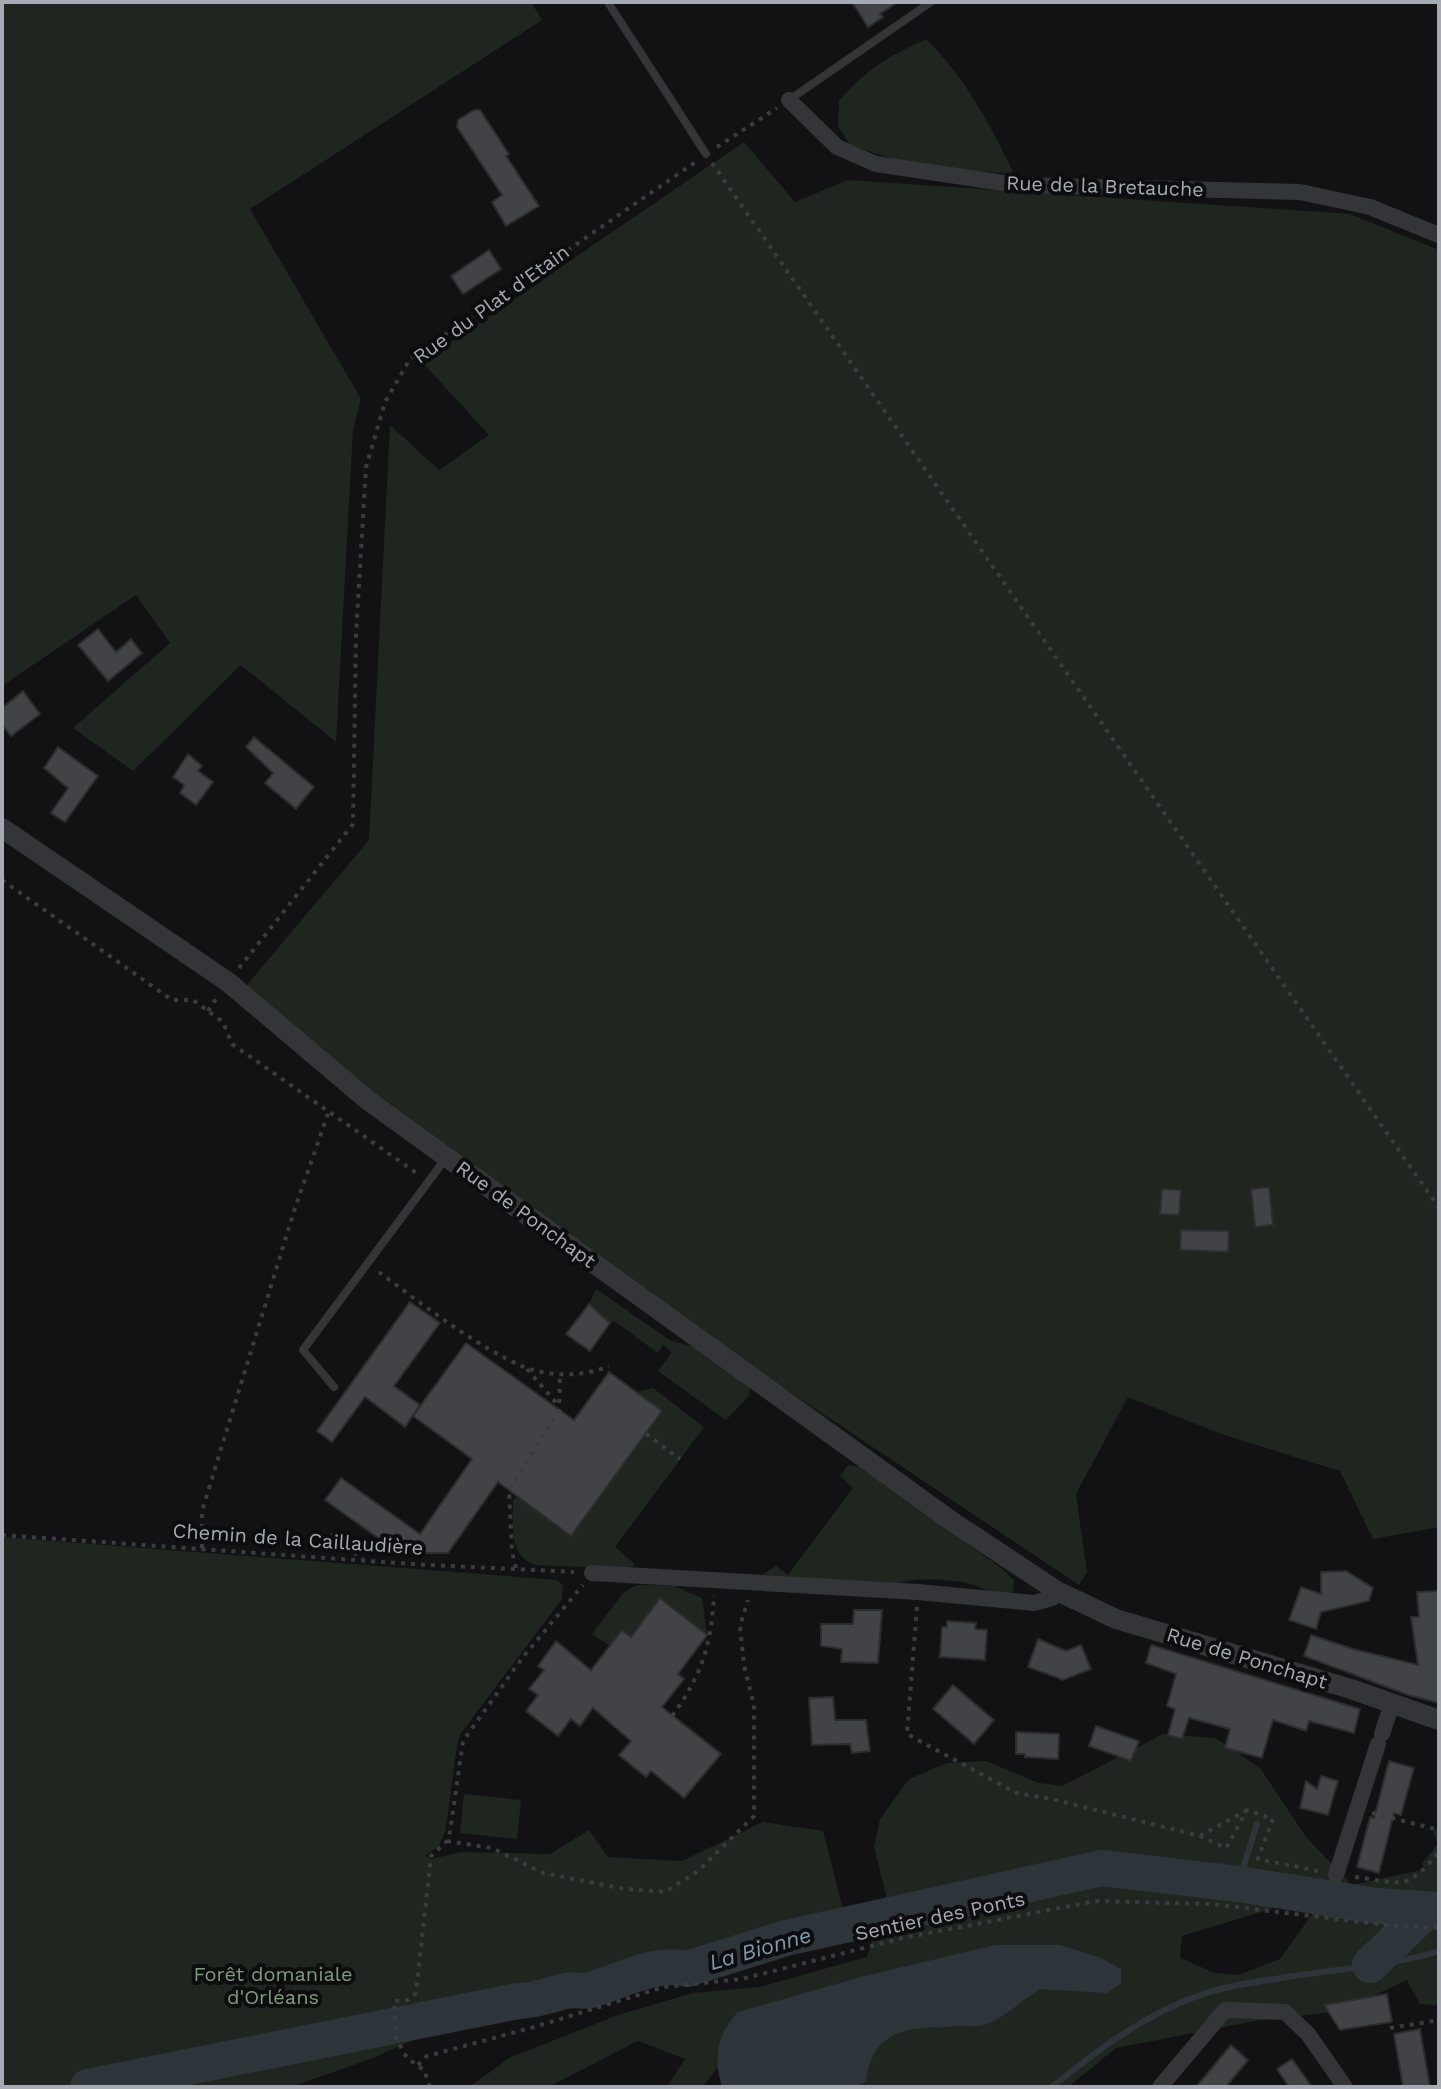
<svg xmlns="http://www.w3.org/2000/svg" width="1441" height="2089" font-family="'Work Sans',sans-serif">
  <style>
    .green { fill: #1f261f; fill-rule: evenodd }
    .water { fill: #2d353b }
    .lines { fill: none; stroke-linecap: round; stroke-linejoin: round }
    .stream { stroke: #2d353b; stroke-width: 6 }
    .river { stroke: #2d353b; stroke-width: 36 }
    .building { fill: #414347; stroke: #2d2d2f; stroke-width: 2 }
    .path { stroke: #3a3c3f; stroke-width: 4; stroke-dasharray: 4 6; stroke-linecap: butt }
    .service { stroke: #343538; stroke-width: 8 }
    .minor { stroke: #343538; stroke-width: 16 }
    .tertiary { stroke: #343538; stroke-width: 20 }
    .labels { text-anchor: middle; stroke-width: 8; stroke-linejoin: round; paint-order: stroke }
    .street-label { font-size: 20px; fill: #a5aab3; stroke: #0d0d0f }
    .park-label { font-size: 20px; fill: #7e9c7e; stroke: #0d0d0f }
    .water-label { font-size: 22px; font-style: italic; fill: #7f99ab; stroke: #0d0d0f }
  </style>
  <rect width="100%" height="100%" fill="#121214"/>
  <g class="green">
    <polygon points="2,2 531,2 542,20 250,209 361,399 353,429 336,742 241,665 133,771 73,728 170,643 136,595 2,686"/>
    <path d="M926 39C967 80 989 123 1014 174L917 167 850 145 838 126 839 101C868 68 887 57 926 39Z"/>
    <polygon points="744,142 795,202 848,180 1350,214 1439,250 1439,1527 1373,1539 1340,1471 1221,1434 1128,1397 1076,1494 1087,1572 1079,1585 753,1367 236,998 369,840 390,425 439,470 489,435 422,362"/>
    <polygon points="596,1289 671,1341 696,1347 750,1387 749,1396 726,1420 658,1371 672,1352 663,1345 658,1353 614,1321 611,1323 589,1304"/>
    <path d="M653 1388 704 1427 615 1547 635 1564 631 1569 535 1565C507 1554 514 1526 513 1500L518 1497 571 1536 662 1412 636 1392Z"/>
    <path d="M848 1465 861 1467 1004 1570 1014 1581 1013 1592C998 1599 985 1588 971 1584 950 1579 911 1577 891 1585L762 1575 776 1566 788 1575 853 1488 840 1476Z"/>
    <polygon points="2,1537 557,1580 563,1585 562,1599 461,1733 457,1746 445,1833 439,1846 425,1856 431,1859 462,1852 550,1854 589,1830 608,1857 682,1861 763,1822 823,1831 851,1941 635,1968 480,2010 373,2058 291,2087 2,2087"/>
    <polygon points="637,1585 674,1586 702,1598 707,1635 660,1599 631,1637 610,1646 592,1634 624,1592"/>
    <path d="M1163 1734 1216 1738 1260 1768 1306 1837 1352 1885 1426 1869 1422 1864 1438 1844 1433 1832 1439 1826V1994L1436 2005 1420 2004 1407 1980 1341 2011 1255 2021 1116 2048 1068 2087H806L745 2029 703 2087H667L685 2059 638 2041 548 2087H469L511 2057 621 2014 693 1993 759 1987 867 1957 886 1895 874 1847 880 1819 909 1779 947 1763 986 1761 1039 1783 1062 1786ZM1290 1903 1316 1909 1280 1959 1238 1975 1215 1973 1180 1958 1182 1936Z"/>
    <polygon points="464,1794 521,1800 517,1839 460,1833"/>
  </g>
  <path class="water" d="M995 1945H1060L1101 1958 1121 1969V1984L1107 1993 1040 1989C1022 2000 1007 2016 987 2024 980 2027 970 2026 962 2026 915 2029 874 2023 866 2081L857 2087H722C713 2059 717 2034 738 2012L861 1977Z"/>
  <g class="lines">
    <g class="stream">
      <polyline points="1238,1884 1257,1824"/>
      <path d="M1052 2087C1106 2043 1168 1997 1239 1985 1281 1977 1324 1972 1367 1966 1390 1962 1417 1959 1439 1951"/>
    </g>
    <g class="river">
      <polyline points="1370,1965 1427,1910"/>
      <path d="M88 2087 518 2001C536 2001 548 1995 566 1991 574 1989 583 1992 591 1990 620 1981 656 1961 687 1969L786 1938 1102 1868 1238 1884 1376 1906 1439 1910"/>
    </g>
  </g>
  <g class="building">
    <polygon points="852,2 898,2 880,14 883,17 868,27"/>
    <polygon points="474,110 480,110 509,154 506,156 539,206 506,226 492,202 502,195 457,127 458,120"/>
    <polygon points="489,250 501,269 463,294 451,276"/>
    <polygon points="98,629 116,652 131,639 142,653 108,681 78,645"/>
    <polygon points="23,691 40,714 11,736 2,725 2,708"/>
    <polygon points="254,737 314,787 296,809 265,783 273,773 246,747"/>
    <polygon points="58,747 98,776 65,822 51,813 68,788 44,768"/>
    <polygon points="188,754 202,766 198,771 213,782 196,805 180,793 184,785 173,777"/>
    <polygon points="1269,1187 1273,1225 1255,1227 1251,1189"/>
    <polygon points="1162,1189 1181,1190 1179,1215 1160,1214"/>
    <polygon points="1181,1230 1229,1231 1228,1252 1180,1250"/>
    <polygon points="410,1302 440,1323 394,1386 420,1405 405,1427 365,1397 332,1442 317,1431"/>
    <polygon points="589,1304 610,1323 590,1351 566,1334"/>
    <polygon points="466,1343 574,1420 609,1372 662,1411 571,1536 498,1482 448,1553 399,1553 325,1500 341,1478 420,1534 472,1459 413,1416"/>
    <polygon points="1346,1571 1373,1588 1369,1601 1321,1612 1316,1629 1289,1620 1301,1587 1321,1594 1321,1572"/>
    <polygon points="1439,1591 1439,1703 1408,1695 1304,1656 1311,1635 1353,1649 1418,1665 1411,1617 1419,1617 1417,1592"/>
    <polygon points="660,1598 707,1635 678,1674 684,1679 662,1707 721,1754 684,1798 651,1771 646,1777 619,1755 631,1741 593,1708 580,1726 571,1719 558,1736 526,1711 538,1695 529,1689 544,1670 538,1666 556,1641 591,1670 622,1630 631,1637"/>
    <polygon points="854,1610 882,1610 878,1663 841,1662 842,1649 821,1646 821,1624 853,1624"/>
    <polygon points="947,1621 976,1623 975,1629 987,1630 985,1660 940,1657 942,1627 947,1627"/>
    <polygon points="1038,1639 1066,1651 1081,1645 1091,1669 1063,1680 1028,1667"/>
    <polygon points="1151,1645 1360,1709 1354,1733 1309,1721 1306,1731 1273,1720 1262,1758 1225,1748 1230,1729 1189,1718 1182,1739 1168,1735 1175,1709 1167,1706 1176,1674 1146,1663"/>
    <polygon points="953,1685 994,1720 974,1744 933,1709"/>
    <polygon points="833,1697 835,1720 866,1720 870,1751 852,1753 850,1744 812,1745 809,1698"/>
    <polygon points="1096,1726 1139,1741 1131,1761 1089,1746"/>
    <polygon points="1016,1732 1059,1734 1058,1759 1025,1757 1025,1754 1016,1754"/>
    <polygon points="1389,1761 1414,1768 1401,1815 1394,1813 1379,1873 1357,1867 1370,1817 1374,1818"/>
    <polygon points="1321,1776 1338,1781 1328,1815 1300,1808 1306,1781 1317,1789"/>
    <polygon points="1387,1994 1392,2022 1340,2030 1324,2005"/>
    <polygon points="1420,2029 1430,2087 1403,2087 1394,2034"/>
    <polygon points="1231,2045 1248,2060 1226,2087 1196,2087"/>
    <polygon points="1292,2059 1312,2087 1289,2087 1277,2069"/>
  </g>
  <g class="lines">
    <g class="path">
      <polyline points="717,147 777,108"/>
      <polyline points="712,163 1439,1208"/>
      <polyline points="2,880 172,1000 193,1000 223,1022 232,1044 418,1174"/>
      <polyline points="239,968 353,824 356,634 366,467 385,402 410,359 697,161"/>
      <polyline points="208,1011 217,997"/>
      <path d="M379 1272C419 1302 478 1348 524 1367 550 1377 584 1377 609 1366"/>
      <polyline points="527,1369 558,1405"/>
      <polyline points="646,1434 680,1459"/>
      <polyline points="330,1534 363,1559"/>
      <polyline points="2,1535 411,1564 574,1572"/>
      <polyline points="202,1548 202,1511 294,1211 329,1111"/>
      <polyline points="516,1568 512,1552 509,1490 559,1410 560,1374"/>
      <polyline points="917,1607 907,1734 1016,1793 1052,1799 1200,1836 1226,1848 1247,1810 1273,1819 1258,1859 1318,1871"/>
      <path d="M672 1716C702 1675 711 1646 714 1595"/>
      <polyline points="1372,1813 1439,1830"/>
      <polyline points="1200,1836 1247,1810"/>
      <polyline points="447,1841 492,1848 543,1873 625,1889 665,1892 698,1871 754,1816 754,1705 744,1666 740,1626 748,1600"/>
      <path d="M1355 1877C1404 1883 1405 1892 1439 1852"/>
      <polyline points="1390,2028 1439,2020"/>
      <polyline points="418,2065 427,2056 531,2028 664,1987 742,1979 903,1938 1096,1901 1211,1904 1387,1925 1439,1928"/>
      <polyline points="430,2087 424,2070 407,2058 396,2038 394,2001 408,2000 416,1993 431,1856 447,1841 450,1832 463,1741 523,1657 583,1585"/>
    </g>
    <g class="service">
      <polyline points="609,4 706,154"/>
      <polyline points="789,100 931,2"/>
      <polyline points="334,1387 303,1350 446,1158"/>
    </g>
    <g class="minor">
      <polyline points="789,100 837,147 876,164 1017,185 1300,192 1370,207 1439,235"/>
      <polyline points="592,1573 918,1592 1034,1603 1052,1598 1057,1591"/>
      <polyline points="1382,1734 1392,1703"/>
      <polyline points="1336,1875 1378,1744"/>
      <polyline points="1160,2087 1225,2010 1285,2012 1308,2034 1345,2087"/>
    </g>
    <polyline class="tertiary" points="2,828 228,982 370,1102 953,1522 1057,1591 1116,1619 1351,1689 1439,1720"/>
  </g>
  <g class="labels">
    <g class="street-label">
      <text transform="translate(1105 186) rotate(2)" y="7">Rue de la Bretauche</text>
      <text transform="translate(491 304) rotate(-36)" y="7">Rue du Plat d'Etain</text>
      <text transform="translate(526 1214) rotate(36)" y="7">Rue de Ponchapt</text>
      <text transform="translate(298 1539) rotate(4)" y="7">Chemin de la Caillaudière</text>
      <text transform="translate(1247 1658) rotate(17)" y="7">Rue de Ponchapt</text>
      <text transform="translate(940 1916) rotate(-12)" y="7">Sentier des Ponts</text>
    </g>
    <g class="park-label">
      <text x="273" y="1981">Forêt domaniale<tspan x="273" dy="23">d'Orléans</tspan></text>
    </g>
    <g class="water-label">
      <text transform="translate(760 1948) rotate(-16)" y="8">La Bionne</text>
    </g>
  </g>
  <rect width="1441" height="2089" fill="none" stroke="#a5aab3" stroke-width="8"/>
</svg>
